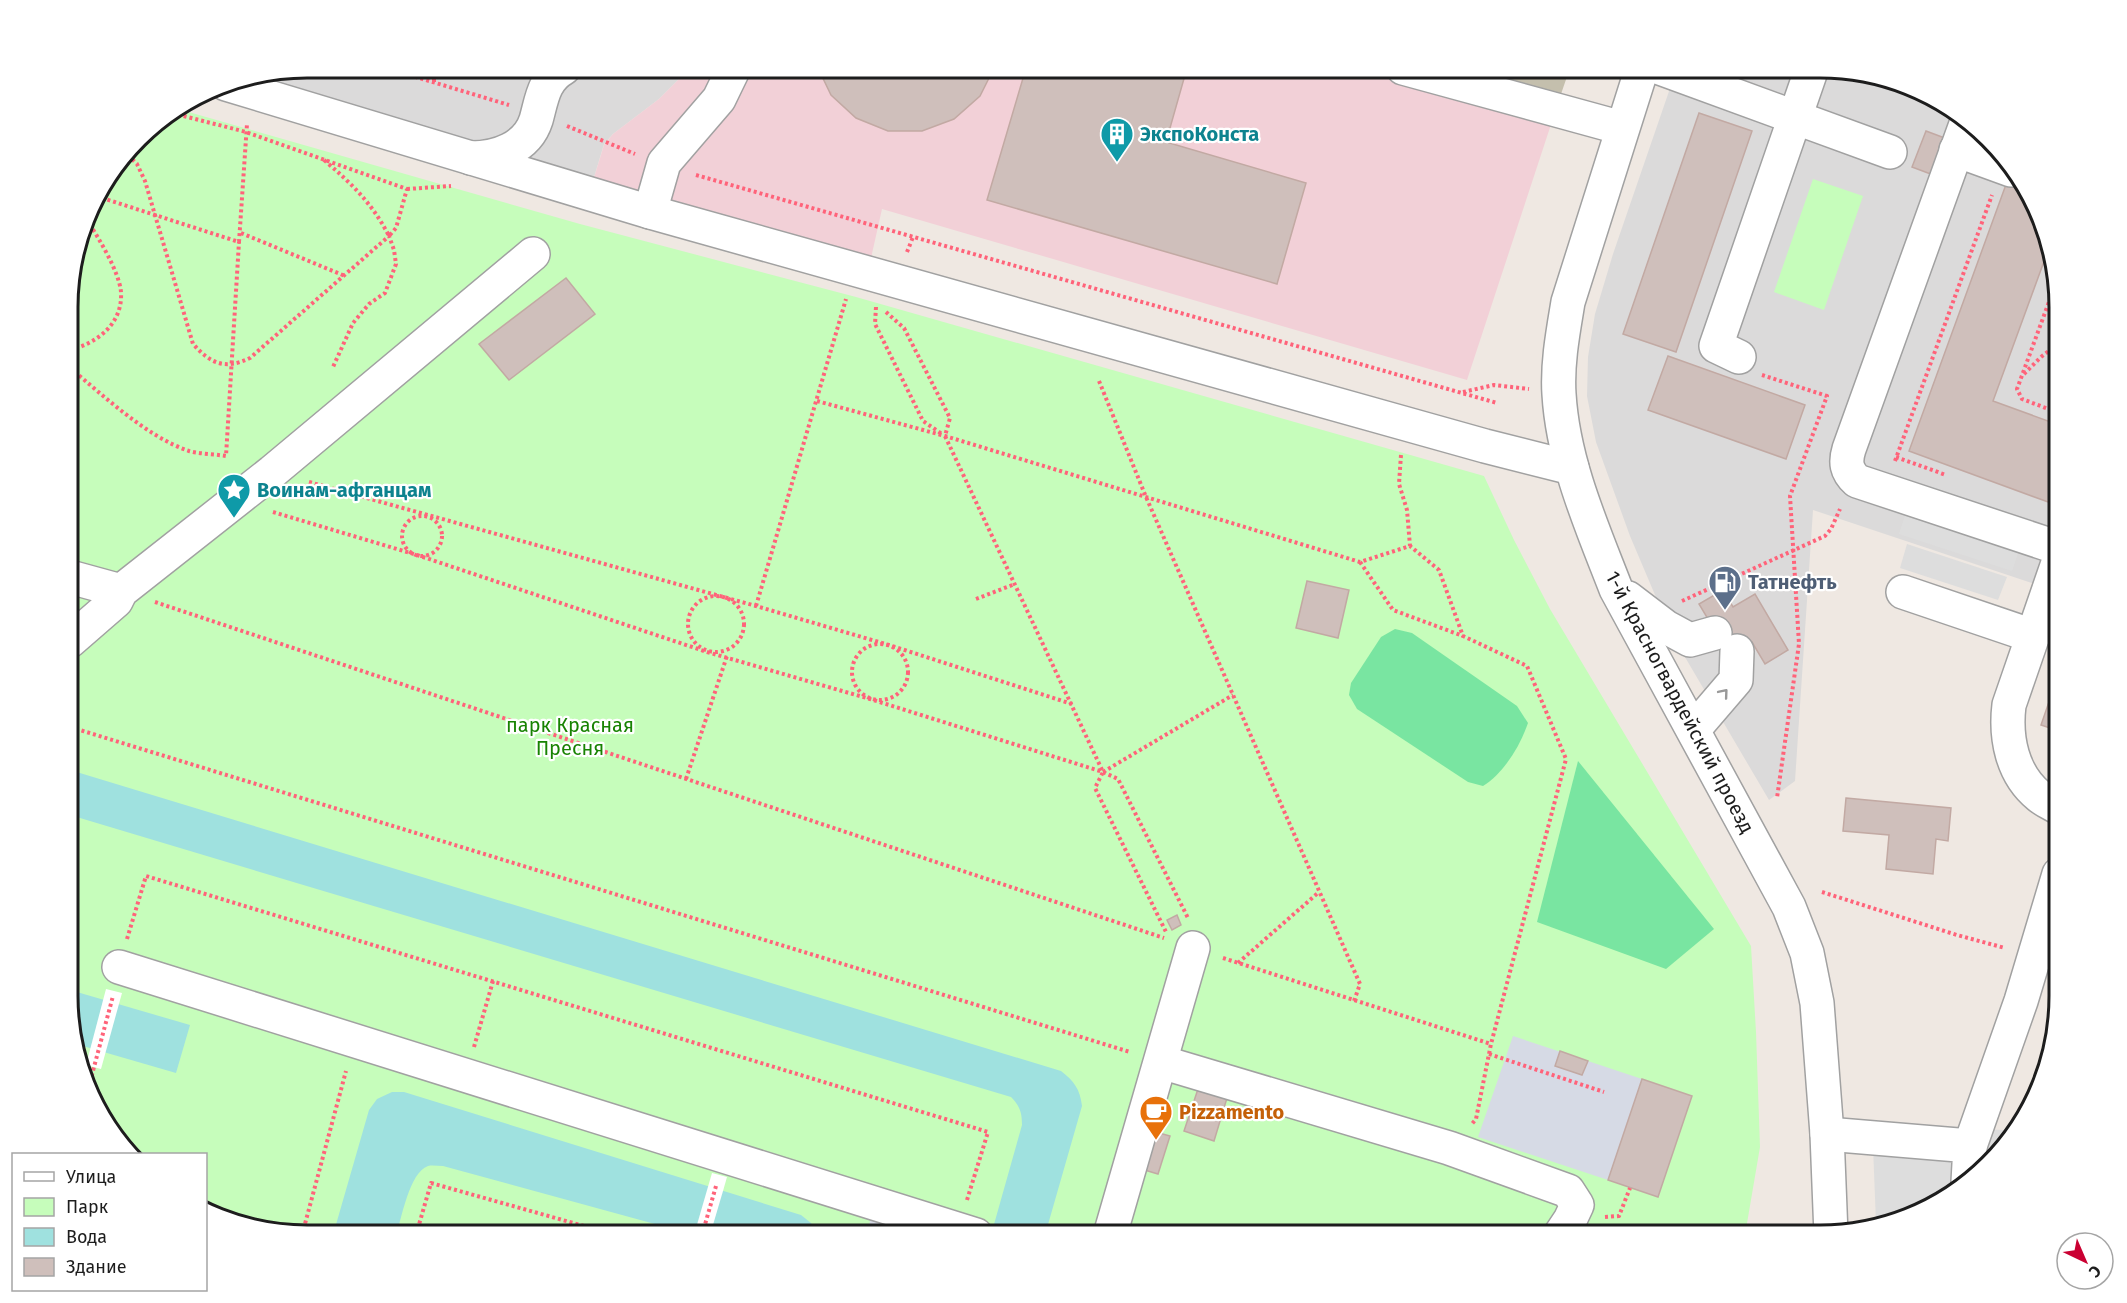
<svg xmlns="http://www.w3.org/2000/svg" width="2127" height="1303" font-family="'Fira Sans',sans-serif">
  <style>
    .residential { fill: #dbdada }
    .commercial { fill: #f2d0d7 }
    .construction { fill: #c4bfad }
    .park { fill: #c6fdbb }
    .pitch { fill: #79e5a1 }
    .parking { fill: #ddd }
    .plaza { fill: #d6dae5 }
    .water { fill: #9fe1df }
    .pier { fill: #fff }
    .building { fill: #cfbfbb; stroke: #c2a9a3; stroke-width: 1.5 }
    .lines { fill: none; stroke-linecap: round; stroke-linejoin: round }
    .minor-casing { stroke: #a1a1a1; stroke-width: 36 }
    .path { stroke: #ff637a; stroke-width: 4; stroke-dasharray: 3 3; stroke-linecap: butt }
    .minor { stroke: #fff; stroke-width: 33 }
    .oneway { stroke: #999 }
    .labels { text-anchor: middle; stroke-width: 4.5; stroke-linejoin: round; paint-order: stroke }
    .culture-label { font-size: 20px; font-weight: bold; fill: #0d838f; stroke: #fff; text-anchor: start }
    .service-label { font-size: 20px; font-weight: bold; fill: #4e5e75; stroke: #fff; text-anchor: start }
    .street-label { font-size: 20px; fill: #1d1d1d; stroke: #fff }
    .park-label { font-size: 20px; fill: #188303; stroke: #fff }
    .food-label { font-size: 20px; font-weight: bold; fill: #c56008; stroke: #fff; text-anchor: start }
    .rim { fill: none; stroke: #1d1d1d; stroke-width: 3 }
  </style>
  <rect width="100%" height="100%" fill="#efe8e2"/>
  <g class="residential">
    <polygon points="307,68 690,68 659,99 613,134 604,144 592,184 255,78"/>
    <polygon points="1677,68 1820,68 1882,76 1940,100 2019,174 2047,230 2059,291 2059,592 1813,510 1795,781 1769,800 1672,635 1630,536 1596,442 1587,396 1588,357 1595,314 1613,254"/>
  </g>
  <polygon class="commercial" points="690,68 1464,68 1561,94 1467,380 882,209 869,267 592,184 604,145 613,134 659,99"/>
  <polygon class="construction" points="1464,68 1570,68 1561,94"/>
  <g class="park">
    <polygon points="178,109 580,224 856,297 1484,476 1514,540 1550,609 1751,946 1756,1032 1760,1147 1745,1235 307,1235 245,1227 206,1211 206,1154 135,1154 108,1129 70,1027 70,276 92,201 149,127"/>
    <polygon points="1813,179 1863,196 1824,310 1774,292"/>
    <polygon points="2059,986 2059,1011 2033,1096 2058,989"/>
  </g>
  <g class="pitch">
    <path d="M1395 629 1412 633 1517 706 1528 723C1520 746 1504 773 1483 786L1468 782 1357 709 1349 695 1351 683 1381 637Z"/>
    <polygon points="1578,761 1714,929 1666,969 1537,922"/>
  </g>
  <g class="parking">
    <polygon points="1907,510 2020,547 2012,571 1899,534"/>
    <polygon points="1907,544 2007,577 1998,600 1900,568"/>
    <polygon points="1872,1121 2016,1131 1989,1165 1940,1203 1876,1223"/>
  </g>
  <g class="plaza">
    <polygon points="1513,1036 1642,1079 1608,1180 1478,1137"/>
    <polygon points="871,1218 931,1235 866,1235"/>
  </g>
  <g class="water">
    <path d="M70 770 1061 1071C1074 1081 1080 1089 1082 1106L1045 1235H991L1022 1125C1022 1113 1020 1106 1011 1097L70 815Z"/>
    <polygon points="70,990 190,1025 176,1073 76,1044 70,1027"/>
    <path d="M392 1092H404L801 1215 811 1223 819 1235H695L443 1166C438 1166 432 1165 428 1166 409 1173 402 1218 396 1235H333L369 1110 377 1099Z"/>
  </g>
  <g class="pier">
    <polygon points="106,989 122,993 101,1069 86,1065"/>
    <polygon points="712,1173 727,1177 723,1191 710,1235 694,1235"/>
  </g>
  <g class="building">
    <polygon points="818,68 994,68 980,96 954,119 922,131 888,131 856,118 831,95"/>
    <polygon points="1026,68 1187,68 1166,142 1306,183 1277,284 987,200"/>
    <polygon points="1699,113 1752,131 1676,352 1623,334"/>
    <polygon points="1926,131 1950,140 1936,176 1912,167"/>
    <polygon points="2012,168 2019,174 2047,230 2050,245 1993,401 2059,425 2059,506 1909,451"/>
    <polygon points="566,278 595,314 509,380 479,344"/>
    <polygon points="1668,356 1805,405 1786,459 1648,410"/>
    <polygon points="1307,581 1349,590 1338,638 1296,628"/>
    <polygon points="1723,590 1733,607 1755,594 1788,650 1765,664 1752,642 1730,656 1699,604"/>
    <polygon points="2059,673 2059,731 2041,725"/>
    <polygon points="1846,798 1951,808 1948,841 1936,839 1933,874 1886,869 1889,835 1843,831"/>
    <polygon points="1177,915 1181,925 1172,930 1167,920"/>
    <polygon points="1560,1051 1588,1061 1582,1075 1555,1066"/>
    <polygon points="1642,1079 1692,1096 1658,1197 1608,1180"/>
    <polygon points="1198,1089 1227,1098 1214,1141 1184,1131"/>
    <polygon points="1152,1131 1170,1136 1158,1174 1141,1169"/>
  </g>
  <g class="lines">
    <g class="minor-casing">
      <g id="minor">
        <polyline points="1403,68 1622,128"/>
        <path d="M1642 68 1568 302C1563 332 1557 364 1559 394 1563 462 1592 527 1616 589L1789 907 1807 953 1817 1003 1827 1134 1831 1235"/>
        <polyline points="1660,68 1890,152"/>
        <polyline points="226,84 650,212 1485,446 1572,468"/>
        <path d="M1966 124 1849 449C1845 462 1846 471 1857 481L2059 548"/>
        <polyline points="1956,150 2011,170"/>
        <path d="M471 158C497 158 527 148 536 120 542 99 543 80 564 68"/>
        <polyline points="650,212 664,163 719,99 734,68"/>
        <polyline points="1739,357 1716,346 1812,68"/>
        <path d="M2059 560 2009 705C2005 738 2012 774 2039 796 2045 801 2052 804 2059 808"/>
        <polyline points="70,577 121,591"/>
        <polyline points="1903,592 2033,636"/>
        <polyline points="1628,598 1666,627 1690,640 1715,633"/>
        <polyline points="70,641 116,601 121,591 272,472 533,254"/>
        <polyline points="1694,729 1736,680 1737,651"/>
        <polyline points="119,967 976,1235"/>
        <polyline points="1161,1062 1449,1148 1568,1191 1577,1205 1570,1220 1560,1235"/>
        <polyline points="1827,1134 1970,1146 1968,1182"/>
        <polyline points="1970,1146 2021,1001 2059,874"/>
        <polyline points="1110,1235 1193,948"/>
      </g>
    </g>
    <g class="path">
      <polyline points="386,68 509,105"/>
      <polyline points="434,82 434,68"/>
      <path d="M172 113 246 132 407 189 396 228 389 236C372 203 352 184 324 160"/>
      <polyline points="567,126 635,154"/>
      <path d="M128 155 137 164 145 181 193 344C211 364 225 370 250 358L389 236 394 250 396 264 385 293 369 304 353 323 333 367"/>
      <polyline points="696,175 1497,403"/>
      <polyline points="407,189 451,186"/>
      <polyline points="96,196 239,242 247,124"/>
      <polyline points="241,233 345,276"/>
      <polyline points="907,252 913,237"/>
      <polyline points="2057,280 2017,389 2022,399 2059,413"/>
      <polyline points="876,307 875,324 923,421 942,434"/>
      <polyline points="886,312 904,328 950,418 945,436 1103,772 1095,788 1167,934"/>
      <path d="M70 350C97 343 123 324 121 292 119 271 98 237 87 220"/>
      <path d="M70 368C104 396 147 437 189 451 200 454 214 454 226 456L239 242"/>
      <polyline points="2024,374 2041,357 2059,343"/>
      <polyline points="1762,375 1827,396 1790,496 1799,644 1777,798"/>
      <polyline points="1099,381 1146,497 1360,984 1354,1001"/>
      <polyline points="1463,392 1494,385 1529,389"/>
      <polyline points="817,401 945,436 1360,562 1410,546 1439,570 1463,636 1527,666 1566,759 1491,1044 1476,1119 1471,1125"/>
      <polyline points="1401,455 1399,484 1407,510 1410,546"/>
      <polyline points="1896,457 1946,475"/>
      <polyline points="1895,461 1992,195"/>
      <polyline points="309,482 756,606 889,645 1072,704"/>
      <polyline points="273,512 417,555 707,652 870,699 1103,772 1118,779 1188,918"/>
      <circle cx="422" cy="536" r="20"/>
      <polyline points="1360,562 1393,610 1463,636"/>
      <circle cx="716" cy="624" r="28"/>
      <polyline points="976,599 1015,584"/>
      <polyline points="1682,601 1825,536 1831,529 1840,509"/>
      <polyline points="155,602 1164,938"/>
      <polyline points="756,606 846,299"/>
      <circle cx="880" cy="672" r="28"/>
      <polyline points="70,727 1130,1052"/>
      <polyline points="1103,772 1233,695"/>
      <polyline points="686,779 727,656"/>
      <polyline points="1822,892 1957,935 2005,948"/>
      <polyline points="127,939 146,876 988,1132 967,1200"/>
      <polyline points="1223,958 1491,1044"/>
      <polyline points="1238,963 1319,892"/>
      <polyline points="474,1047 493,981"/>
      <polyline points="1489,1054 1604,1092"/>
      <polyline points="90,1082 113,996"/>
      <polyline points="1605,1217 1619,1216 1630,1188"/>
      <polyline points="1145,1229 1163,1235"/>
      <polyline points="302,1235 346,1071"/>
      <polyline points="416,1235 431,1183 616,1235"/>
      <polyline points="702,1235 716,1186"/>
    </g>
    <use href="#minor" class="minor"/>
  </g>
  <defs><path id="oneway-chevron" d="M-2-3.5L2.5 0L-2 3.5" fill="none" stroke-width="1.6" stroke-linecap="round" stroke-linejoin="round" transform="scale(1.5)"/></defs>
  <use class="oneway" href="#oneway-chevron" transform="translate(1724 693) rotate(-50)"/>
  <defs>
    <g id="building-pin" transform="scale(1.725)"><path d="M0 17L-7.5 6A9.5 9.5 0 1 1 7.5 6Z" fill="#0f9aa8" stroke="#fff"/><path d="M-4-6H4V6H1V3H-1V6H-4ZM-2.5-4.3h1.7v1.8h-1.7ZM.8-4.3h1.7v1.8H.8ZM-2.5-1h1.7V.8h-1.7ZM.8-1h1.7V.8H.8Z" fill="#fff"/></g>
    <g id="sight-pin" transform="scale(1.725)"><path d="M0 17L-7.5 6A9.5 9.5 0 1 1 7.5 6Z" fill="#0f9aa8" stroke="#fff"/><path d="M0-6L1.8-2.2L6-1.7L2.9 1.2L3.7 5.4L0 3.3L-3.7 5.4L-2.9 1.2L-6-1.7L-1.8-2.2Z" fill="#fff"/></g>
    <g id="fuel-pin" transform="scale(1.725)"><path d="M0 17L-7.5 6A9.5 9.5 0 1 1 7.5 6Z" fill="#5c6f8a" stroke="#fff"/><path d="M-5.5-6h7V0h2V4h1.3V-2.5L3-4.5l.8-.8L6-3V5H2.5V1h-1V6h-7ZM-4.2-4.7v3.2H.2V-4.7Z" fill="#fff"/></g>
    <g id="cafe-pin" transform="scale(1.725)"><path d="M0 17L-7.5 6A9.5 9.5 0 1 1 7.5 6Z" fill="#e8710a" stroke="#fff"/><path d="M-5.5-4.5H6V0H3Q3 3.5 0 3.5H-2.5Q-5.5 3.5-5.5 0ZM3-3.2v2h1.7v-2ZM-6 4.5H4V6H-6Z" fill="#fff"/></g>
  </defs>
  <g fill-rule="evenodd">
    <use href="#building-pin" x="1117" y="134"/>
    <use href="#sight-pin" x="234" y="490"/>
    <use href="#fuel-pin" x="1725" y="582"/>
    <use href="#cafe-pin" x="1156" y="1112"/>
  </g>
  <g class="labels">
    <g class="culture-label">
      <text x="1140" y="141">ЭкспоКонста</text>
      <text x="257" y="497">Воинам-афганцам</text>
    </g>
    <g class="service-label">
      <text x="1748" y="589">Татнефть</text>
    </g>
    <g class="street-label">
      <text transform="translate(1680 702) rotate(62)" y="7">1-й Красногвардейский проезд</text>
    </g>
    <g class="park-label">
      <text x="570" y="732">парк Красная<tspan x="570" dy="23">Пресня</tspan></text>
    </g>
    <g class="food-label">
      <text x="1179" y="1119">Pizzamento</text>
    </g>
  </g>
  <path d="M0 0H2127V1303H0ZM307 78H1820A229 229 0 0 1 2049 307V996A229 229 0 0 1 1820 1225H307A229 229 0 0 1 78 996V307A229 229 0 0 1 307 78Z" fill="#fff" fill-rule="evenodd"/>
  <path class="rim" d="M307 78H1820A229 229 0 0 1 2049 307V996A229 229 0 0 1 1820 1225H307A229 229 0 0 1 78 996V307A229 229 0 0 1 307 78Z"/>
  <rect x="12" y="1153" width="195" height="138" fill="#ffffff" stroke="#a5a5a5" stroke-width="1.5"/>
  <rect x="24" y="1172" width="30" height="9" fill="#ffffff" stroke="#a5a5a5" stroke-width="1.5"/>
  <text x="66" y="1183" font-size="18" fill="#1d1d1d">Улица</text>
  <rect x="24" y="1198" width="30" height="18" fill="#c6fdbb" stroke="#a5a5a5" stroke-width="1.5"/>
  <text x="66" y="1213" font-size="18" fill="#1d1d1d">Парк</text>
  <rect x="24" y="1228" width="30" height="18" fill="#9fe1df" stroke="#a5a5a5" stroke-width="1.5"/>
  <text x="66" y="1243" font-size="18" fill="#1d1d1d">Вода</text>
  <rect x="24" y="1258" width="30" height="18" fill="#cfbfbb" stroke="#a5a5a5" stroke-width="1.5"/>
  <text x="66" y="1273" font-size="18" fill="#1d1d1d">Здание</text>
  <g transform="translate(2085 1261) rotate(136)"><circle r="28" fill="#ffffff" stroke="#a5a5a5" stroke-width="1.5"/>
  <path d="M0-4.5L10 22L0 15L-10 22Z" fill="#ca0032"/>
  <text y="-9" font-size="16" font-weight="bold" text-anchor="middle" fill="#1d1d1d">С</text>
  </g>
</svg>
